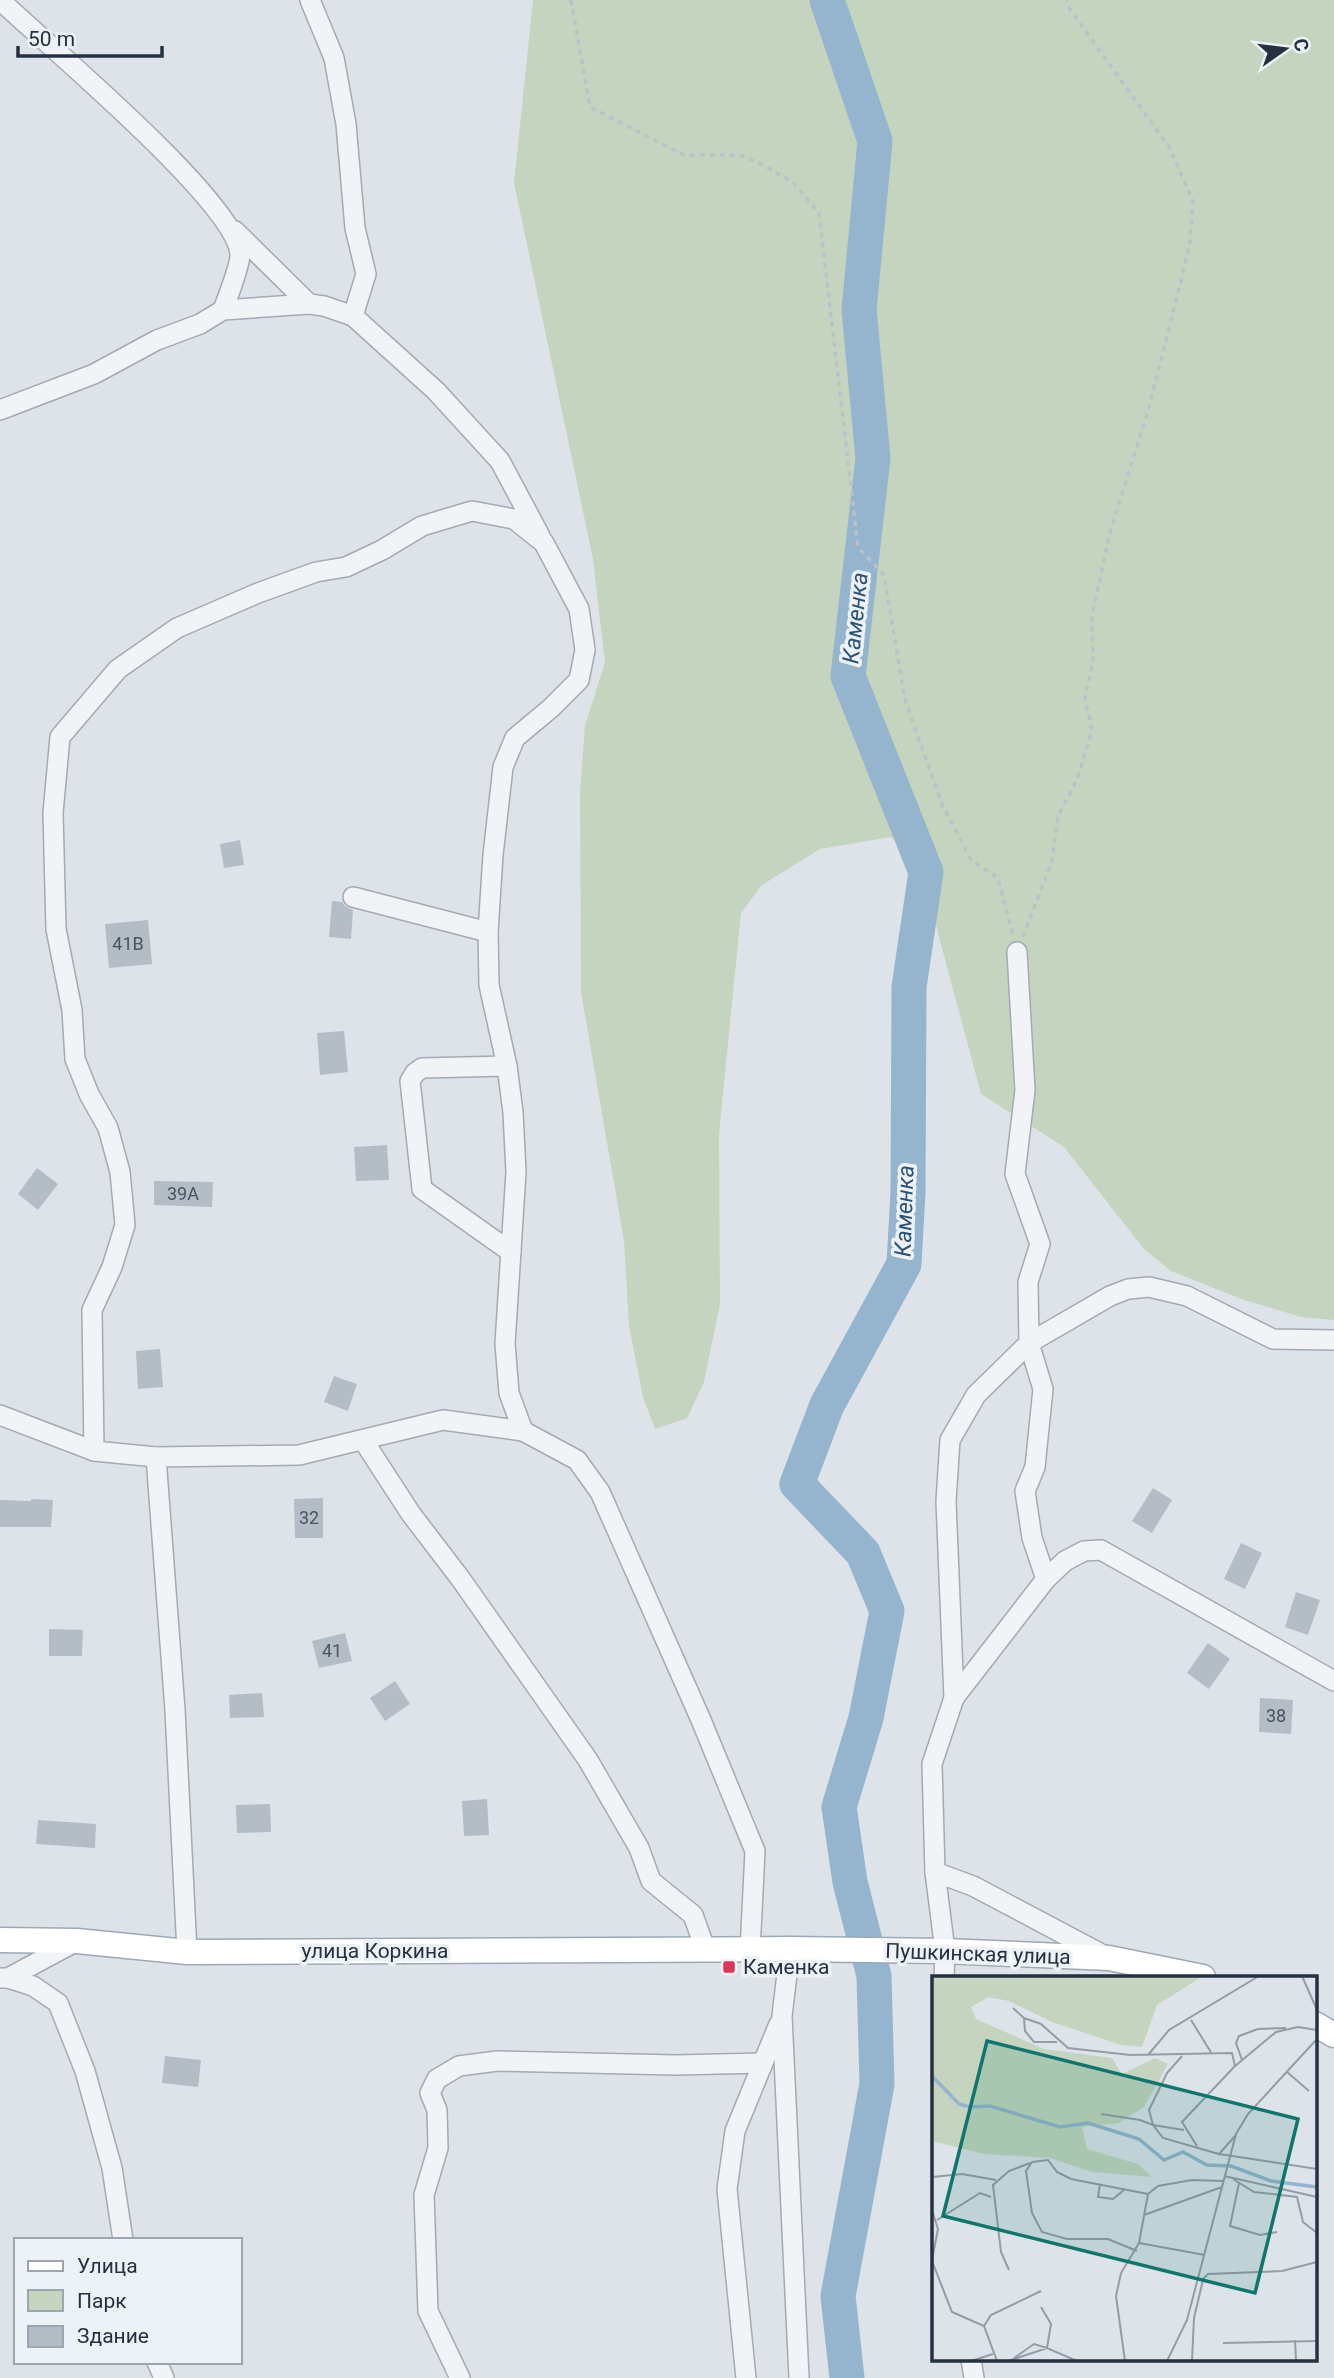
<svg xmlns="http://www.w3.org/2000/svg" width="1334" height="2378" font-family="Roboto,sans-serif">
  <style>
    .green { fill: #c5d4be }
    .lines { fill: none; stroke-linecap: round; stroke-linejoin: round }
    .river { stroke: #95b4cd; stroke-width: 35 }
    .building { fill: #b4bcc6 }
    .minor-casing { stroke: #a3aab3; stroke-width: 22 }
    .major-casing { stroke: #9ca8b6; stroke-width: 27 }
    .path { stroke: #bcc1c8; stroke-width: 3.5; stroke-dasharray: 5 5; stroke-linecap: butt }
    .minor { stroke: #f1f3f7; stroke-width: 19 }
    .major { stroke: #fff; stroke-width: 24 }
    .poi-dot { fill: #db3559; stroke: #edf2f6; stroke-width: 2.5 }
    .labels { text-anchor: middle; stroke-width: 7; stroke-linejoin: round; paint-order: stroke }
    .number-label { font-size: 18px; fill: #495462 }
    .street-label { font-size: 21px; fill: #253141; stroke: #edf2f6 }
    .poi-label { font-size: 21px; fill: #253141; stroke: #edf2f6; text-anchor: start }
    .water-label { font-size: 23px; font-style: italic; fill: #2b5379; stroke: #edf2f6 }
    .inset-river { fill: none; stroke: #95b4cd; stroke-width: 3.5 }
    .inset-road { fill: none; stroke: #949ca6; stroke-width: 2 }
    .view { fill: #0f766e; fill-opacity: 0.15; stroke: #0f766e; stroke-width: 3.5 }
    .inset-edge { fill: none; stroke: #253141; stroke-width: 3.5 }
  </style>
  <rect width="100%" height="100%" fill="#dee3e9"/>
  <polygon class="green" points="533,0 1334,0 1334,1320 1301,1317 1244,1300 1171,1271 1144,1249 1064,1147 981,1094 927,892 909,858 891,837 820,849 762,885 741,913 719,1134 720,1304 704,1382 687,1418 655,1429 643,1397 629,1326 624,1241 581,992 580,793 585,725 605,663 593,559 514,183"/>
  <g class="lines">
    <polyline class="river" points="827,0 875,141 859,310 873,458 848,676 926,872 909,987 908,1192 904,1264 827,1405 797,1484 863,1553 887,1611 866,1718 839,1807 850,1882 874,1976 877,2084 838,2296 847,2378"/>
  </g>
  <g class="building">
    <polygon points="240,840 244,865 224,868 220,844"/>
    <polygon points="332,901 342,902 345,906 353,910 351,939 329,937"/>
    <polygon points="148,920 152,964 109,968 105,924"/>
    <polygon points="344,1031 348,1072 320,1075 317,1033"/>
    <polygon points="387,1145 389,1180 356,1181 354,1147"/>
    <polygon points="37,1168 58,1184 38,1210 18,1194"/>
    <polygon points="154,1181 213,1182 212,1207 154,1205"/>
    <polygon points="160,1349 163,1387 138,1389 136,1351"/>
    <polygon points="334,1376 357,1384 348,1411 324,1402"/>
    <polygon points="1153,1488 1172,1500 1152,1533 1132,1521"/>
    <polygon points="323,1498 323,1538 295,1538 294,1499"/>
    <polygon points="31,1499 53,1500 51,1527 0,1527 0,1500 31,1501"/>
    <polygon points="1241,1543 1262,1553 1245,1589 1224,1579"/>
    <polygon points="1296,1592 1320,1600 1308,1635 1285,1627"/>
    <polygon points="49,1629 83,1630 82,1656 49,1656"/>
    <polygon points="345,1633 352,1661 319,1668 312,1641"/>
    <polygon points="1208,1643 1230,1659 1209,1689 1187,1673"/>
    <polygon points="395,1681 410,1704 385,1721 370,1698"/>
    <polygon points="262,1693 264,1717 230,1718 229,1695"/>
    <polygon points="1260,1698 1293,1700 1291,1734 1259,1732"/>
    <polygon points="487,1799 489,1835 464,1836 462,1801"/>
    <polygon points="270,1804 271,1832 237,1833 236,1805"/>
    <polygon points="38,1820 96,1824 95,1848 36,1844"/>
    <polygon points="165,2056 201,2060 198,2087 162,2083"/>
  </g>
  <g class="lines">
    <g class="minor-casing">
      <g id="minor">
        <path d="M0 0C46 44 235 201 240 254 241 263 227 299 223 310"/>
        <polyline points="310,0 334,58 346,124 355,228 366,274 353,316"/>
        <polyline points="235,231 309,304"/>
        <polyline points="0,410 94,374 157,340 200,324 223,310 309,304 324,306 353,316 436,391 500,461 540,536"/>
        <polyline points="353,897 488,932"/>
        <polyline points="1017,952 1025,1090 1015,1174 1040,1244 1028,1282 1029,1343 976,1395 950,1440 946,1501 954,1698 932,1764 935,1872 973,1886 1105,1956"/>
        <polyline points="507,1066 422,1068 415,1073 410,1081 422,1189 511,1252"/>
        <polyline points="0,1415 94,1451 156,1457 299,1455 443,1420 523,1431 577,1460 600,1492 701,1720 755,1851 750,1951"/>
        <polyline points="363,1440 411,1514 460,1578 588,1760 639,1848 651,1881 693,1915 706,1951"/>
        <polyline points="94,1451 92,1310 112,1267 125,1225 120,1172 108,1128 89,1094 75,1059 72,1010 56,929 53,813 60,737 118,669 177,628 258,593 316,572 346,567 382,550 422,526 472,511 514,519 544,543 579,609 585,650 579,680 551,708 515,738 503,767 493,855 488,932 489,985 507,1066 513,1112 516,1172 505,1344 509,1393 523,1431"/>
        <polyline points="156,1457 175,1710 187,1952"/>
        <polyline points="1046,1579 1032,1538 1025,1491 1035,1467 1043,1389 1029,1343 1110,1296 1128,1289 1149,1287 1187,1296 1273,1339 1334,1340"/>
        <polyline points="954,1698 1046,1579 1065,1561 1084,1551 1101,1550 1334,1681"/>
        <polyline points="935,1872 945,1951 944,1977"/>
        <polyline points="790,1949 782,2016 799,2378"/>
        <polyline points="1,1978 8,1978 77,1941"/>
        <polyline points="8,1978 33,1986 58,2003 85,2071 112,2168 123,2240"/>
        <polyline points="971,2359 974,2378"/>
        <polyline points="157,2362 164,2378"/>
        <polyline points="460,2378 428,2311 424,2195 438,2148 437,2110 430,2093 437,2079 459,2066 497,2061 675,2065 763,2063"/>
        <polyline points="746,2378 727,2189 735,2131 779,2024"/>
      </g>
    </g>
    <g class="major-casing">
      <g id="major">
        <polyline points="0,1940 77,1941 187,1952 790,1949 945,1951 1109,1958 1203,1977"/>
        <polyline points="1315,2024 1334,2035"/>
      </g>
    </g>
    <g class="path">
      <polyline points="571,0 590,107 684,155 740,155 763,165 794,183 819,213 858,547 884,575 905,700 942,804 971,860 998,878 1013,936"/>
      <polyline points="1023,937 1052,861 1058,816 1077,780 1092,730 1085,698 1093,661 1092,616 1110,532 1148,411 1180,285 1190,242 1193,201 1169,147 1069,8 1067,0"/>
    </g>
    <use href="#minor" class="minor"/>
    <use href="#major" class="major"/>
  </g>
  <rect class="poi-dot" x="722" y="1960" width="14" height="14" rx="3.5"/>
  <g class="labels">
    <g class="number-label">
      <text x="128" y="950">41В</text>
      <text x="183" y="1200">39А</text>
      <text x="309" y="1524">32</text>
      <text x="332" y="1657">41</text>
      <text x="1276" y="1722">38</text>
    </g>
    <g class="street-label">
      <text x="375" y="1958">улица Коркина</text>
      <text transform="translate(978 1954) rotate(2)" y="7">Пушкинская улица</text>
    </g>
    <g class="poi-label">
      <text x="743" y="1974">Каменка</text>
    </g>
    <g class="water-label">
      <text transform="translate(855 618) rotate(-84)" y="8">Каменка</text>
      <text transform="translate(904 1211) rotate(-88)" y="8">Каменка</text>
    </g>
  </g>
  <g transform="translate(932 1976)">
    <rect width="385" height="385" fill="#dee3e9"/>
    <path d="M0 0H271L225 29 210 71 189 69 120 46 77 25 56 21 39 31 44 43 112 73 180 82 190 98 223 82 236 88 212 131 187 147 150 151 155 173 206 188 220 201 160 196 118 182 52 178 0 165Z" fill="#c5d4be"/>
    <path class="inset-river" d="M0 100 27 128 38 131 58 130 128 151 156 147 207 163 232 184 251 176 275 189 299 190 339 205 385 211"/>
    <path class="inset-road" d="M370 0 385 34M81 32 92 42 109 48 136 72 198 79 300 77 303 90M92 42 93 55 102 66H125M259 44 280 78M216 79 237 54 327 0M250 80 235 97 217 134 221 149 252 154M310 84 304 67 307 60 326 53 354 52M355 96 377 115M169 138 208 144 221 149 231 162 287 178 303 160M265 170 250 146 303 90 344 56 366 51 385 54M287 178 385 193M292 200 385 221M0 201 30 198 64 204M301 203 322 216 365 221 371 246 385 257M307 207 298 250 328 259 345 256M168 208 166 221 181 223 192 214M0 234 6 253 0 284M212 239 290 211M5 244 48 217 59 221M207 267 273 279M205 275 176 263H135L110 256 100 237 94 195 100 186 116 184 125 196 139 203 216 218M0 285 20 336 52 350 65 385M77 294 69 276 61 209 77 195 98 187M271 303 276 298 350 295 385 286M52 350 59 339 109 315M363 364 364 385M291 367 385 365M82 382 102 368 115 372 119 348 109 331M39 385 61 378M76 385 115 372 145 385M193 385 184 320 189 297 207 267 216 218 226 210 260 204 291 205M235 385 255 344 304 158 316 138 385 63M260 385 262 342 271 304"/>
    <path class="view" d="M55 65 366 143 323 317 11 240Z"/>
    <rect width="385" height="385" class="inset-edge"/>
  </g>
  <rect x="14" y="2238" width="228" height="126" fill="#edf2f6" stroke="#9da5ae" stroke-width="2"/>
  <rect x="28" y="2261" width="35" height="10" fill="#ffffff" stroke="#9da5ae" stroke-width="2"/>
  <text x="77" y="2273" font-size="21" fill="#253141">Улица</text>
  <rect x="28" y="2290" width="35" height="21" fill="#c5d4be" stroke="#9da5ae" stroke-width="2"/>
  <text x="77" y="2308" font-size="21" fill="#253141">Парк</text>
  <rect x="28" y="2326" width="35" height="21" fill="#b4bcc6" stroke="#9da5ae" stroke-width="2"/>
  <text x="77" y="2343" font-size="21" fill="#253141">Здание</text>
  <g transform="translate(1285 49) rotate(76)" stroke="#edf2f6" stroke-width="5" paint-order="stroke">
  <path d="M0-5L12 26L0 18L-12 26Z" fill="#253141"/>
  <text y="-10" font-size="19" font-weight="bold" text-anchor="middle" fill="#253141">С</text>
  </g>
  <path d="M18 46v10h144v-10" fill="none" stroke="#253141" stroke-width="3.5"/>
  <text x="28" y="46" font-size="21" fill="#253141" stroke="#edf2f6" stroke-width="5" paint-order="stroke">50 m</text>
</svg>
